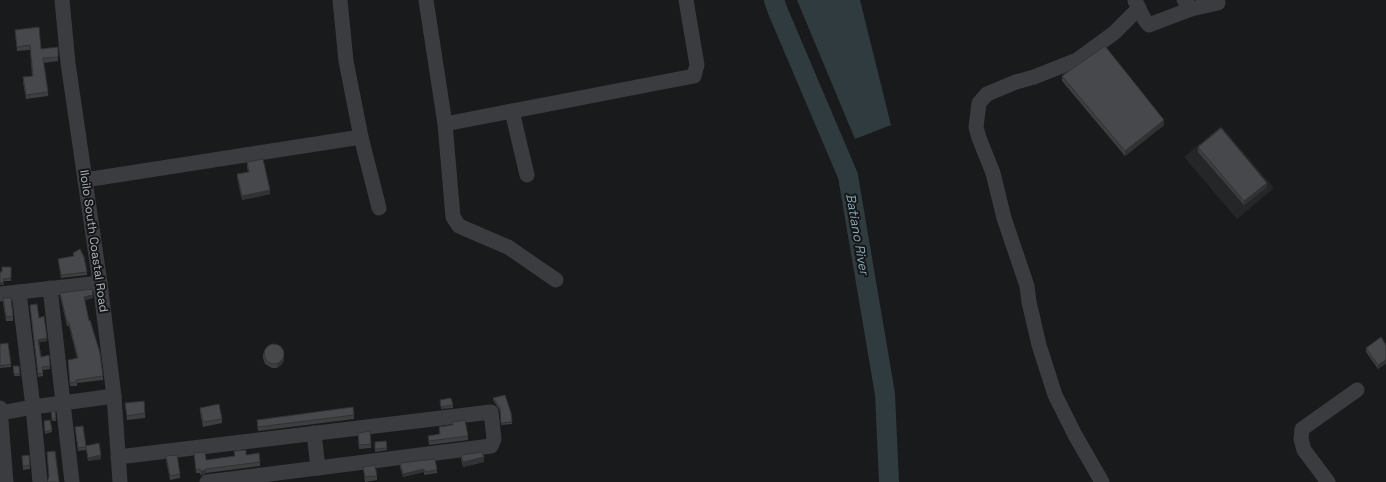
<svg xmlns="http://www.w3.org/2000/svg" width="1386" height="482" font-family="'Space Grotesk',sans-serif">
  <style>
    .built { fill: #252628 }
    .water { fill: #303b3f }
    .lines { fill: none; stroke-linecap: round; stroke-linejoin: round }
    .river { stroke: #303b3f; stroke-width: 20 }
    .minor { stroke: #3b3c40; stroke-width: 15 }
    .wall { fill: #3c3e40 }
    .shaded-wall { fill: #313234 }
    .building { fill: #46484b; stroke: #313234 }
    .labels { text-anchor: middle; stroke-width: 4; stroke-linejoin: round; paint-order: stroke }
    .street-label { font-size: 12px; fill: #adb3ba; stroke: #141517 }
    .water-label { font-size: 13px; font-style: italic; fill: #86a5b3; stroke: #141517 }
  </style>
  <rect width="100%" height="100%" fill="#191a1c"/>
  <polygon class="built" points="1221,126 1274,188 1237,219 1184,157"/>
  <polygon class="water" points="797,0 860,0 891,125 855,139"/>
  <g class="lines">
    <polyline class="river" points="774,0 777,9 848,176 885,394 889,482"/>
    <g class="minor">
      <polyline points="62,0 68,63 100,283 114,396 120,482"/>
      <polyline points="340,0 346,61 361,137 379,208"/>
      <polyline points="426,0 445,124 453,217 459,226 508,247 556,280"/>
      <path d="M1135 1C1141 11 1141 17 1149 25L1191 9 1184 0"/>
      <polyline points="1191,9 1218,3"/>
      <polyline points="512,111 527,175"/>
      <polyline points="445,124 694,76 697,65 686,0"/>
      <polyline points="85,180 361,137"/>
      <polyline points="50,288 72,482"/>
      <polyline points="19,292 33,407 40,482"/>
      <polyline points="0,294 100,283"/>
      <polyline points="0,408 6,482"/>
      <polyline points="0,413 33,407 114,396"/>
      <polyline points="314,433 318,468"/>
      <polyline points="118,457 491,412 494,439 491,446 207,482"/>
      <polyline points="1102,482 1075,435 1055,395 1039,345 1029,302 1027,286 1004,218 993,173 979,138 976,127 979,103 987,94 1016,82 1034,77 1077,60 1114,33 1139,8"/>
      <polyline points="1328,482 1304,450 1301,439 1302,429 1357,390"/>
    </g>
  </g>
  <g class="wall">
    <polygon points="15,30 41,49 58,57 58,61 43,63 48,92 48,96 26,99 23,82 23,77 32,76 30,50 17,51"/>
    <polygon points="1062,76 1164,125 1125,156 1062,81"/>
    <polygon points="1198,147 1267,187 1244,205 1198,152"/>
    <polygon points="247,162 270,194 242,200 237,178 237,174 248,172 247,167"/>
    <polygon points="73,253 87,272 87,275 61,278 58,259 73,256"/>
    <polygon points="11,267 11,281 3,281 4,285 0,285 0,272 2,272"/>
    <polygon points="60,293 93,298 85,300 89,321 103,376 103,380 77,383 77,386 70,386 68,360 77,358 69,326 67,326 60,296"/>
    <polygon points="3,298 13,316 13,321 6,321 3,303"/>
    <polygon points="30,305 39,318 47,341 39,342 41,357 50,366 50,369 43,370 43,376 38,377"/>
    <polygon points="0,344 11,364 11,367 0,368"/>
    <polygon points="1386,345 1378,369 1366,352 1366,348"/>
    <polygon points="263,353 284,360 282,364 277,368 272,368 265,364 263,358"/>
    <polygon points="13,366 20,374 20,376 14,376"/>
    <polygon points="493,398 511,413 512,424 501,425 500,411 493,400"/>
    <polygon points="440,400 453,405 453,408 441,409"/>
    <polygon points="125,403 145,413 145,418 127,420"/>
    <polygon points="200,408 222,419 222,423 203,427 200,412"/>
    <polygon points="55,411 56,421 52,421 51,414"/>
    <polygon points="354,415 354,419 258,431 257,424 257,420"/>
    <polygon points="44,421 52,430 52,432 45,434"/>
    <polygon points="452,422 468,436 468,440 429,445 428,436 439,434 439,427 452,425"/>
    <polygon points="75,427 86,446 101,459 88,461 86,450 78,451"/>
    <polygon points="358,433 371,444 371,448 359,449"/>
    <polygon points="386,441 387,450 375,452 375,442"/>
    <polygon points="234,451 246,455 260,462 260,466 206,473 201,476 200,473 196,473 194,453 206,460 235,456"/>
    <polygon points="461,455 484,462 463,467 461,459"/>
    <polygon points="22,456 30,465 30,469 23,470"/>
    <polygon points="166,456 180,474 180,478 170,480 166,460"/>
    <polygon points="400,463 437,470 437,473 424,475 424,472 403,477 400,467"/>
    <polygon points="363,467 377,476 377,480 365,482"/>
  </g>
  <g class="shaded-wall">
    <polygon points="1164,120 1164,125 1125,156 1125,151"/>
    <polygon points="1267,183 1267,187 1244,205 1244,201"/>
    <polygon points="270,190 270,194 242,200 242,196"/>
    <polygon points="4,282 4,285 0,285 0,283"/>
    <polygon points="93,295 93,298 84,300 84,297"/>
    <polygon points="47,338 47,341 38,343 38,340"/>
    <polygon points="284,356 284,360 282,364 277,368 277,364"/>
    <polygon points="1386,360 1386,364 1378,369 1378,365"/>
    <polygon points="101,455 101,459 88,461 88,458"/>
    <polygon points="484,457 484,462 463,467 463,462"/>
    <polygon points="206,469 206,473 201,476 201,472"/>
    <polygon points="424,469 424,472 403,477 403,474"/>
  </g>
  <g class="building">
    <polygon points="39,27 41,49 58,47 58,57 43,58 48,92 26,95 23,77 33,76 30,45 17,47 15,30"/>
    <polygon points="1105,46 1164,120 1125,151 1062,76"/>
    <polygon points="1221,128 1267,183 1244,201 1198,147"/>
    <polygon points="263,159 270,190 242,196 237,174 249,172 247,162"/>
    <polygon points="80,249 84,257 87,272 61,275 58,259 74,256 73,253"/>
    <polygon points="2,267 11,267 11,278 3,279 4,282 0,283 0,272 2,272"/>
    <polygon points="92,289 93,295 84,297 89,321 90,320 100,353 103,376 76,380 77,382 70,383 68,360 78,358 69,323 67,322 60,293"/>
    <polygon points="3,298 11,298 13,316 6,317"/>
    <polygon points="37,304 39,318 44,316 47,338 38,340 41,357 49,355 50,366 42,367 43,373 38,374 30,305"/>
    <polygon points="1381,337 1386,345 1386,360 1378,365 1366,348"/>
    <polygon points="8,343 11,364 0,366 0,344"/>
    <circle cx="274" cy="354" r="10"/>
    <polygon points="13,366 19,366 20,374 14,374"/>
    <polygon points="505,395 511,413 512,422 501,423 500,408 493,398"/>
    <polygon points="451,398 453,405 441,407 440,400"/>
    <polygon points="144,401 145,413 127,416 125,403"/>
    <polygon points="219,404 222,419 203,422 200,408"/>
    <polygon points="353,407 354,415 258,427 257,420"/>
    <polygon points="51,411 55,411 56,419 52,419"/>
    <polygon points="50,420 52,430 45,432 44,421"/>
    <polygon points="465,420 468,436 429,441 428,436 440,434 439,427 453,425 452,422"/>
    <polygon points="83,426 86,446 99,443 101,455 88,458 86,447 78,448 75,427"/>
    <polygon points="370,431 371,444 359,445 358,433"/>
    <polygon points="386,441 387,448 375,449 375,442"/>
    <polygon points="246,450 246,455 259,453 260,462 206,469 201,472 200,469 196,470 194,453 205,452 206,460 235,456 234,451"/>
    <polygon points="55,451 59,482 47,482 49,477 47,452"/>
    <polygon points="482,452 484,457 463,462 461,455"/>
    <polygon points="29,455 30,465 23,466 22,456"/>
    <polygon points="177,455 180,474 170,476 166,456"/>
    <polygon points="435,459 437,470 424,472 424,469 403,474 400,463"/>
    <polygon points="375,465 377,476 365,477 363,467"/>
  </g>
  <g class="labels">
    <g class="street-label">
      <text transform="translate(94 241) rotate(82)" y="4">Iloilo South Coastal Road</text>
    </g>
    <g class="water-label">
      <text transform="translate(858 234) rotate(80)" y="5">Batiano River</text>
    </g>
  </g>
</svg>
